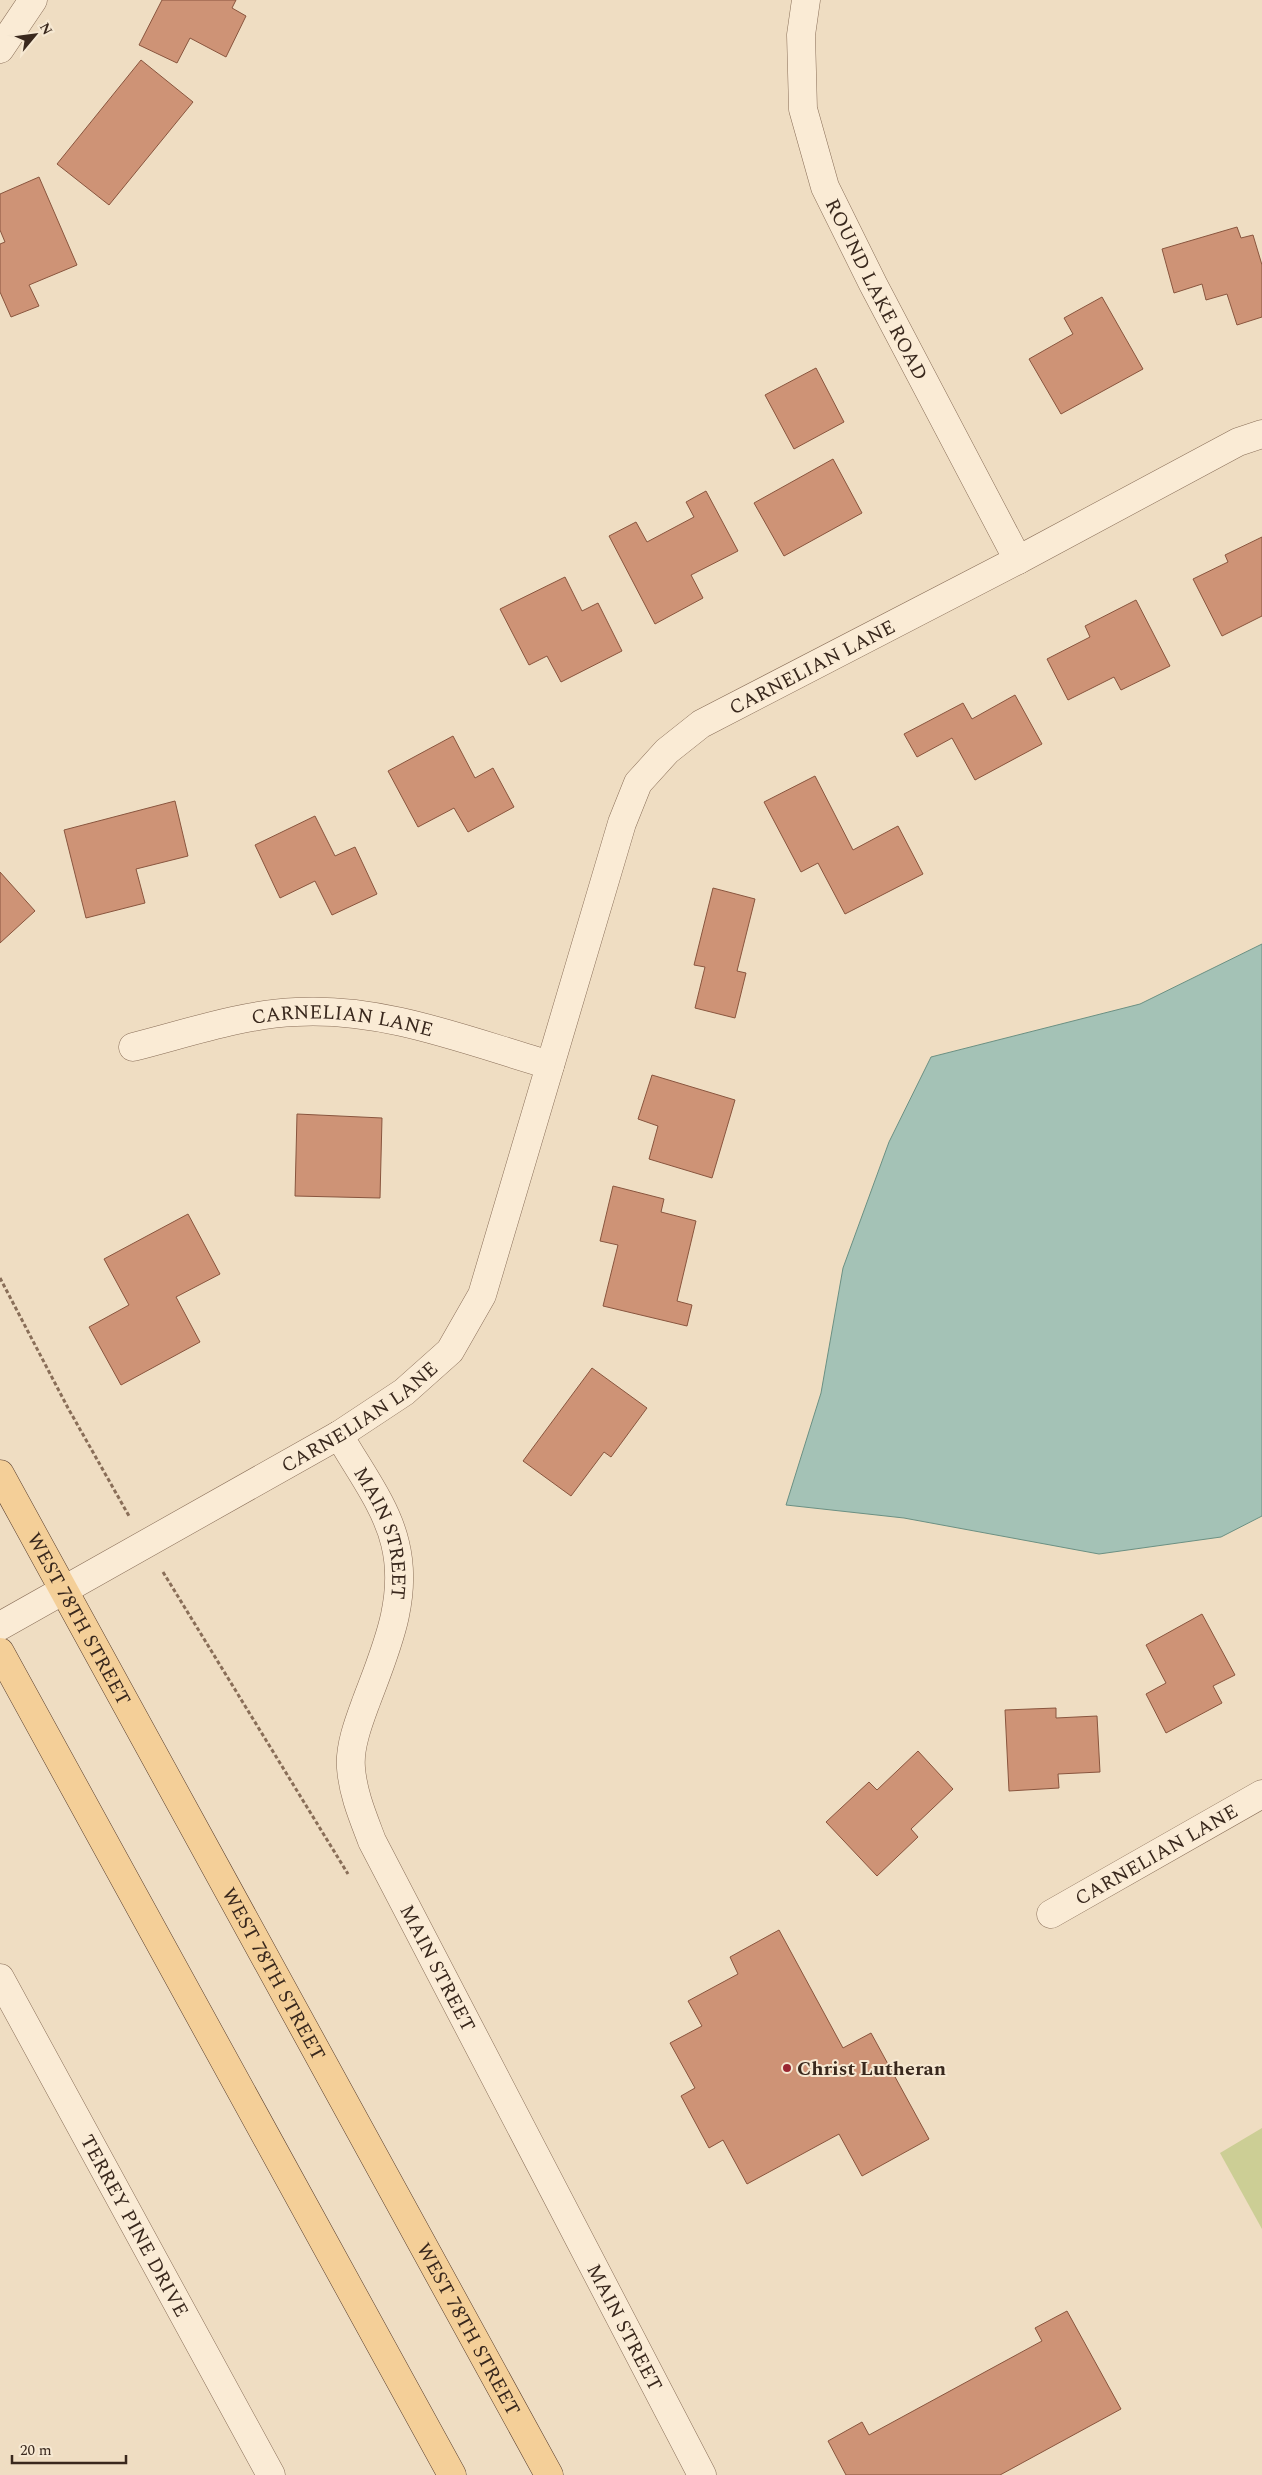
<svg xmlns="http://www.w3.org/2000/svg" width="1262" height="2475" font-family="Spectral,serif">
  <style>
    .green { fill: #ccce95 }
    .water { fill: #a4c2b6; stroke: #6b9083 }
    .building { fill: #ce9376; stroke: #89553e }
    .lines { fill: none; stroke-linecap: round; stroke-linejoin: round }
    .minor-casing { stroke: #896e58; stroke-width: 29 }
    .primary-casing { stroke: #573d2d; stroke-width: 29 }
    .path { stroke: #896e58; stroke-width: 3; stroke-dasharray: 4 2.5; stroke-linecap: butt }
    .minor { stroke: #faebd5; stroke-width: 28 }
    .primary { stroke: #f4cf98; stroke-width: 28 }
    .poi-dot { fill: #9a2732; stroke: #f6e8d2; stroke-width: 2 }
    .labels { text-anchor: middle; stroke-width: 4; stroke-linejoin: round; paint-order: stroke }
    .street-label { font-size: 20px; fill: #39281d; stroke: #f6e8d2 }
    .poi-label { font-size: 20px; font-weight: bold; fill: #39281d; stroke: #f6e8d2; text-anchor: start }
  </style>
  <rect width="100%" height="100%" fill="#efddc2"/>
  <polygon class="green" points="1262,2128 1262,2229 1220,2153"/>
  <polygon class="water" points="1262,944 1262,1516 1221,1537 1099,1554 904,1518 786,1505 821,1393 843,1268 889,1142 931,1057 1140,1004"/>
  <g class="building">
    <polygon points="162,0 236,0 232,8 246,16 226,57 190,38 177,63 139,45"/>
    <polygon points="141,60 193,102 109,205 57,164"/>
    <polygon points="39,177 77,265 29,285 39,306 11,317 0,292 0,244 5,242 0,230 0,194"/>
    <polygon points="1237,227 1241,238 1253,235 1262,265 1262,317 1237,325 1227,294 1206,300 1202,284 1174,293 1162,249"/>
    <polygon points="1102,297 1143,369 1061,414 1029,359 1073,334 1064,318"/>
    <polygon points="816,368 844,422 794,449 765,395"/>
    <polygon points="833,459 862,513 784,556 754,503"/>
    <polygon points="706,491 738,551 691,575 703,598 655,624 609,536 636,522 647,542 694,517 686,502"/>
    <polygon points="1262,537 1262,616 1222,636 1193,579 1228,562 1225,555"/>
    <polygon points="565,577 582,611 598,603 622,651 561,682 547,656 529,665 500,609"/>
    <polygon points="1136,600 1170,666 1121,690 1114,677 1068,700 1047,659 1090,637 1085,626"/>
    <polygon points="1015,695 1042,744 975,780 952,738 917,757 904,734 963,703 972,719"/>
    <polygon points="453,736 475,778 493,768 514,807 468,832 454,808 418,827 388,771"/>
    <polygon points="815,776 853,850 898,826 923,874 845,914 818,863 801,872 764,802"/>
    <polygon points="175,801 188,856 136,869 145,903 86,918 64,830"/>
    <polygon points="315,816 335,856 355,847 377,894 332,915 315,881 280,898 255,845"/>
    <polygon points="0,872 35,911 0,943"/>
    <polygon points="713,888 755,899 737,971 746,973 735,1018 695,1008 705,967 694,965"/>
    <polygon points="652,1075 735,1100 712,1178 649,1159 658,1126 638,1119"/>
    <polygon points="297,1114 382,1118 380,1198 295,1196"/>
    <polygon points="613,1186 664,1199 661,1212 696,1221 677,1301 692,1305 687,1326 603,1306 618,1245 600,1241"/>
    <polygon points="188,1214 220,1274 176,1297 200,1342 121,1385 89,1327 129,1305 104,1259"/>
    <polygon points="592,1368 647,1408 611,1457 604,1452 571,1496 523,1461"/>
    <polygon points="1202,1614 1235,1675 1213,1686 1222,1703 1166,1733 1146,1694 1166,1683 1146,1645"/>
    <polygon points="1056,1708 1056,1718 1097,1716 1100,1772 1058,1774 1059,1788 1009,1791 1005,1710"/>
    <polygon points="918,1751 953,1789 911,1829 918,1837 877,1876 826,1822 869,1782 877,1790"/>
    <polygon points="779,1930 843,2048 871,2033 929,2139 862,2176 839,2134 747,2184 723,2140 709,2148 681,2096 695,2088 670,2043 702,2026 688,2001 738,1974 730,1957"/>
    <polygon points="1067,2311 1121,2409 1000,2475 846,2475 828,2441 862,2422 869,2435 1042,2341 1035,2328"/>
  </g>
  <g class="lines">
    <g class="minor-casing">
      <g id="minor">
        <path id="s1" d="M806 0 801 35 803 109 825 187 873 284 1018 560"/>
        <polyline points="0,49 33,0"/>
        <path id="s2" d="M133 1047C185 1034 242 1014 296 1012 384 1007 467 1041 550 1065"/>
        <path id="s3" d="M339 1435C358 1469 386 1505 395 1543 409 1599 385 1651 366 1702 359 1721 349 1747 351 1768 353 1794 363 1817 372 1841L702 2475"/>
        <path id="s4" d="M0 1626 339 1435 404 1392 450 1351 482 1295 622 823 638 783 667 751 701 724 1018 560 1238 442 1262 434"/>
        <path id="s5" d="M1051 1914 1262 1794"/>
        <path id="s6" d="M0 1978 271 2475"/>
      </g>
    </g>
    <g class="primary-casing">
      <g id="primary">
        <path id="s7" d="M0 1474 549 2475"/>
        <polyline points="0,1652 452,2475"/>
      </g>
    </g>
    <g class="path">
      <polyline points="0,1278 68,1408 129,1516"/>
      <polyline points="163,1572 348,1874"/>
    </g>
    <use href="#minor" class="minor"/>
    <use href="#primary" class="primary"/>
  </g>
  <circle class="poi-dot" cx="787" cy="2068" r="5"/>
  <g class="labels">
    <g class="street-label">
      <text dy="7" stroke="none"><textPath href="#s1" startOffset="305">ROUND LAKE ROAD</textPath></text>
      <text dy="7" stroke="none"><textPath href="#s4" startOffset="1340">CARNELIAN LANE</textPath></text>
      <text dy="7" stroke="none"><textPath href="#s2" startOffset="214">CARNELIAN LANE</textPath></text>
      <text dy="7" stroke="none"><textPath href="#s4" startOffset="416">CARNELIAN LANE</textPath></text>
      <text dy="7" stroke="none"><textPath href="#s3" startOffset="109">MAIN STREET</textPath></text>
      <text dy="7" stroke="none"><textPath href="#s7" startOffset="165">WEST 78TH STREET</textPath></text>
      <text dy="7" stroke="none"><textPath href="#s5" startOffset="121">CARNELIAN LANE</textPath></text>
      <text dy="7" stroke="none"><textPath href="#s3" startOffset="574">MAIN STREET</textPath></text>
      <text dy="7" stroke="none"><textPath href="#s7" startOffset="570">WEST 78TH STREET</textPath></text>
      <text dy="7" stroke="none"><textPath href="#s6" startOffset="282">TERREY PINE DRIVE</textPath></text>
      <text dy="7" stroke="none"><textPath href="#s3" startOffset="979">MAIN STREET</textPath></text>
      <text dy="7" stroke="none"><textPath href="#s7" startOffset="975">WEST 78TH STREET</textPath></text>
    </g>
    <g class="poi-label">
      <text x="797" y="2075">Christ Lutheran</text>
    </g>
  </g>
  <g transform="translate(35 35) rotate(61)" stroke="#f6e8d2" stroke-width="4" paint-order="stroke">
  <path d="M0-4L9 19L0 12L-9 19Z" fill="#39281d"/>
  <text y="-8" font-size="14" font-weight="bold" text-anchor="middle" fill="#39281d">N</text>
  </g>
  <path d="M12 2455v8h114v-8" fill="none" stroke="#39281d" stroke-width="2.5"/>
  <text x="20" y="2455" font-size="15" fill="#39281d" stroke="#f6e8d2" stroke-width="4" paint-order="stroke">20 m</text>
</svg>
